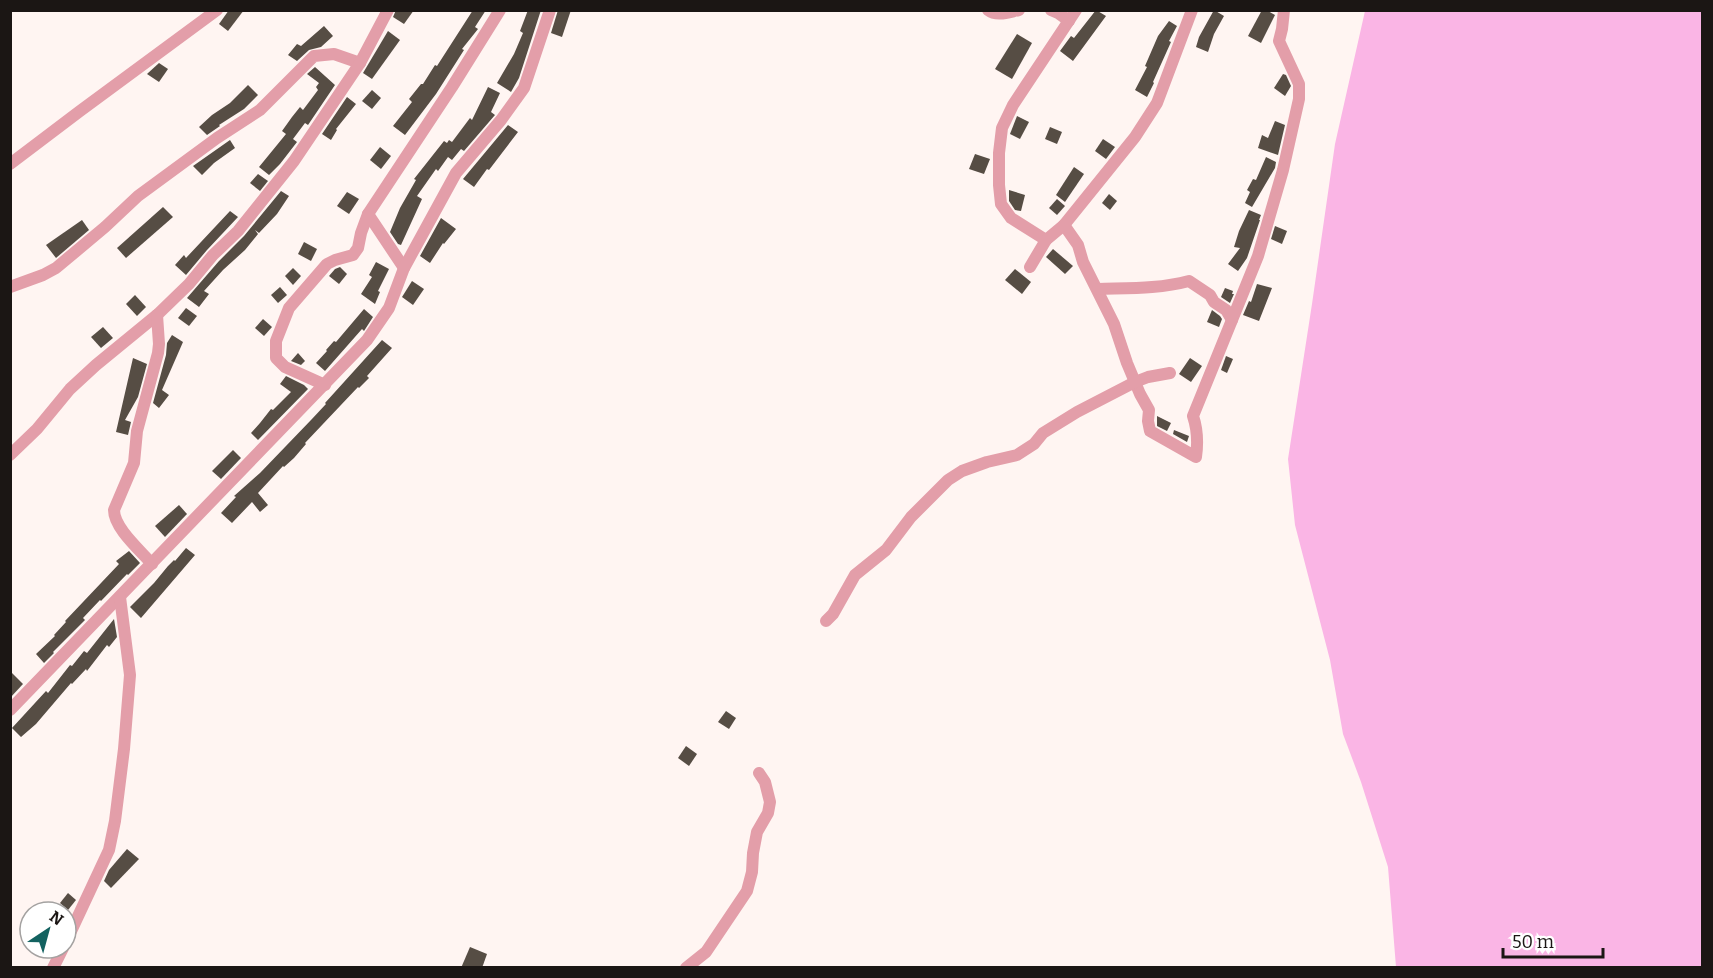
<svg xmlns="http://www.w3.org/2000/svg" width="1713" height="978" font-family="Bitter,serif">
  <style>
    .water { fill: #fab5e5 }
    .building { fill: #564d44 }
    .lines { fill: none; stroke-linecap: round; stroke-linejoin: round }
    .minor { stroke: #e39ea9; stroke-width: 12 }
  </style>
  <rect width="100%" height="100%" fill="#fff5f2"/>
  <polygon class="water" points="1365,11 1702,11 1702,967 1396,967 1388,867 1361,782 1343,734 1330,660 1295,525 1288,459 1312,304 1335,144"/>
  <g class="building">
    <polygon points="229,10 244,10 228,31 219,24"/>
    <polygon points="396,10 414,10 404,24 393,17"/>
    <polygon points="473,10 486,10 475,27 478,29 462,49 464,50 436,94 405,135 393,126 412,102 409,99 421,84 423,84 435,65 437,66"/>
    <polygon points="528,10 541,10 519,78 511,92 497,83 514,54 523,33 520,31"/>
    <polygon points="558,10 571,10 562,37 551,33"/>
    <polygon points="1096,10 1106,16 1073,61 1060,51 1071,36 1074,38"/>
    <polygon points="1214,10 1224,16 1214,34 1208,52 1196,47 1199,37"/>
    <polygon points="1262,10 1266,10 1275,15 1261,43 1248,36"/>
    <polygon points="1169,21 1177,26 1169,41 1171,42 1153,82 1154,83 1147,97 1135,90 1147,67 1145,66 1158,36"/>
    <polygon points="324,26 333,36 321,47 309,50 297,61 288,55 297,44 301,46"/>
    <polygon points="388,31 400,40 372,79 363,73"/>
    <polygon points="1017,34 1032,43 1012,79 995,69"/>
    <polygon points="159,63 168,69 159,82 147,74"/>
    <polygon points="315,67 335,85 308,125 305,123 293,139 297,142 280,164 269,175 259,167 286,134 282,131 292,117 300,107 303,110 318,90 316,87 319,83 307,74"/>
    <polygon points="1283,74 1286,75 1291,86 1285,96 1274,88"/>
    <polygon points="248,85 258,95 244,109 219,125 220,126 207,135 199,127 212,115 230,103"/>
    <polygon points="488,87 500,93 491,112 495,115 464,151 461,149 452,160 448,157 438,171 436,169 417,196 422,199 401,245 398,244 390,232 400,208 416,180 414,179 444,141 447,143 449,140 452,142 470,118 472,120"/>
    <polygon points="372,90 381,98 372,109 362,101"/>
    <polygon points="347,97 356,104 336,129 337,130 331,140 322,134"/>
    <polygon points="1017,116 1029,122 1020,139 1010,134"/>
    <polygon points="1275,121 1285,125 1278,155 1258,148 1262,135 1268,138"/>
    <polygon points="508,125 518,132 489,170 487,169 474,187 463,179"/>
    <polygon points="1050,127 1062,132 1057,144 1045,139"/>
    <polygon points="1103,139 1115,147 1106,159 1095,151"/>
    <polygon points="230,140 235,148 214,163 202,175 193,166"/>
    <polygon points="380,147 391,156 381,169 370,160"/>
    <polygon points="975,154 990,159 984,174 969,169"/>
    <polygon points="1266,157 1276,162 1275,168 1252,207 1245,203 1250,192 1247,190 1253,179 1256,180"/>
    <polygon points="1074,167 1084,174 1065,202 1056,195"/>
    <polygon points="258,174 268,181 260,191 250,183"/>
    <polygon points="1009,190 1025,195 1021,211 1015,210 1009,201"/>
    <polygon points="281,191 289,196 277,214 259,233 255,230 258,234 245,250 223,270 204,291 209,294 199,307 187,298 219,261 244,236"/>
    <polygon points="347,192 359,199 349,214 337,206"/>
    <polygon points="1109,194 1117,201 1110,210 1102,203"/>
    <polygon points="1057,199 1065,206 1057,215 1049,208"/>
    <polygon points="163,207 173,217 126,258 117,248"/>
    <polygon points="1249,210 1261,215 1259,220 1260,220 1247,258 1238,271 1228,264 1240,248 1234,247 1239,231"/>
    <polygon points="230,211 238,217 207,250 186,275 175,265 184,255 186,258"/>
    <polygon points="441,218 456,229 444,244 443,243 430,263 420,256"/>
    <polygon points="82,220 89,230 56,258 46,245"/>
    <polygon points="1275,226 1287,231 1282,244 1271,239"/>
    <polygon points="304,242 317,249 311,261 298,254"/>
    <polygon points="1053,249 1073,266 1065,274 1046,257"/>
    <polygon points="376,262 389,269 378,291 380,292 375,304 361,294 372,277 369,275"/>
    <polygon points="340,267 347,274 339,284 329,276 335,269"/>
    <polygon points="293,268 301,276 293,285 285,276"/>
    <polygon points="1015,269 1031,282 1022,294 1005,280"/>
    <polygon points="412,281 424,289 413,305 402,297"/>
    <polygon points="1257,284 1272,288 1259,321 1243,315 1249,301 1251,302"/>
    <polygon points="280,287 287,295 278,303 271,295"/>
    <polygon points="1225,288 1233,291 1232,294 1234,294 1230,303 1221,297"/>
    <polygon points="135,295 146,307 137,316 126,304"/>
    <polygon points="186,308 197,316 189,326 178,318"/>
    <polygon points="364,309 373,317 364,331 362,329 325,371 316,363 327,351 326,350 334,341 336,342"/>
    <polygon points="1212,310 1220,316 1222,319 1219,327 1207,322"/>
    <polygon points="263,319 272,327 264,336 255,328"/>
    <polygon points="103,327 113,338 101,348 91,337"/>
    <polygon points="172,335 183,342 162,390 169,395 159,408 153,403 166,355 167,343"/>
    <polygon points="382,340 392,348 367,376 369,378 359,388 358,387 305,443 306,444 294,458 284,467 283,466 258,493 268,505 260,512 252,502 232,523 221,513 236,497 234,496 260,473 311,420 326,404 325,403"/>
    <polygon points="298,353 305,361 301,365 291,361"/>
    <polygon points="1226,356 1233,359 1227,373 1221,370"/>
    <polygon points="133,358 147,364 138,397 125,420 131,422 128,435 116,432"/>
    <polygon points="1190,358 1202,366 1191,382 1179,374"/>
    <polygon points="286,376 304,385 308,389 258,440 251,433 260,423 271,409 273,410 291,392 280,384"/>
    <polygon points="1157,416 1171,423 1167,431 1157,426"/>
    <polygon points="1174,430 1189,436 1187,442 1173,434"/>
    <polygon points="233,450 241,458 221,479 212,471"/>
    <polygon points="179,505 187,514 165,537 155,526"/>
    <polygon points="186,548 195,555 141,618 130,607 154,583 168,566 174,560 175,561"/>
    <polygon points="129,551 140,563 128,575 127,574 101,601 100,600 83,618 85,620 53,652 54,653 44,663 36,654 55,636 54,635 66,622 65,621 119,564 116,561"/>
    <polygon points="114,619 117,637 109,647 107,645 87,671 86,669 72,684 71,683 36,724 21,737 12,728 46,691 48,693 70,665 72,666 84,651 87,653"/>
    <polygon points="10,671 23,684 10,698"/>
    <polygon points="726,711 736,718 729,729 718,722"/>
    <polygon points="686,746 697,754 689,766 678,758"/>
    <polygon points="127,849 139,859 111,888 104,881 109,870"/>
    <polygon points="68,893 76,900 68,910 60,903"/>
    <polygon points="470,947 487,954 482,968 461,968"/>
  </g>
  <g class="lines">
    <g class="minor">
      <path d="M988 10C997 17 1009 12 1019 10"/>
      <polyline points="1051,10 1058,13 1069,21"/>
      <polyline points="10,164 80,111 217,10"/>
      <polyline points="368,214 404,268"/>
      <path d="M1064 225 1078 245 1083 262 1114 324 1127 363 1140 394 1149 410 1148 421 1150 431 1196 457C1198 443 1198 431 1193 416L1258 256 1283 170 1299 99V84L1279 41 1282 29 1284 10"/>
      <polyline points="1046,240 1011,218 1001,204 999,185 999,153 1002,128 1013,105 1076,10"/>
      <polyline points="1030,267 1046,240 1064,225 1135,137 1157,103 1192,10"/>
      <polyline points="10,287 43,275 56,268 105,227 138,196 217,138 260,110 314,56 334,54 360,63"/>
      <path d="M1098 289C1129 288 1159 289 1189 281L1210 295 1214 302 1226 310 1232 320"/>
      <polyline points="325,385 285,367 276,358 276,341 289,308 327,264 335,260 353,255 358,248 361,233 368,214 452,87 500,10"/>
      <polyline points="10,455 37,429 70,389 96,365 157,315 189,284 213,255 238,231 294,161 360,63 388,10"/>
      <path d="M152 564C140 550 114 528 114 510L134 463 137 431 158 353 159 344 157 315"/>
      <polyline points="826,621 833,614 855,575 886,550 911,517 948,480 962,471 987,462 1017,455 1034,444 1043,433 1077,412 1135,382 1148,377 1170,373"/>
      <polyline points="10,710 367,340 389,308 404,268 456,173 501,120 524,88 550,10"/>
      <polyline points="66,942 109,850 115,821 124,749 130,675 120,597"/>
      <polyline points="53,968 63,948"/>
      <polyline points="686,968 706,952 747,891 752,872 753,853 757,832 768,813 770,802 765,782 759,773"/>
    </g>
  </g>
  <rect width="1713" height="978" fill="none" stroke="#1b1614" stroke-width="24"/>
  <g transform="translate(48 930) rotate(36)"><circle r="28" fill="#ffffff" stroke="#a4a2a1" stroke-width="1.5"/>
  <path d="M0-4.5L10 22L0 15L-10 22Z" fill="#136260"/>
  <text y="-9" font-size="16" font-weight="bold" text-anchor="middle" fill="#1b1614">N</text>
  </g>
  <path d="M1503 948v9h100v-9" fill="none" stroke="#1b1614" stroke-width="3"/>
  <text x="1512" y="948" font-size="18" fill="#1b1614" stroke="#ffffff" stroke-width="4.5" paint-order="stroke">50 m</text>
</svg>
